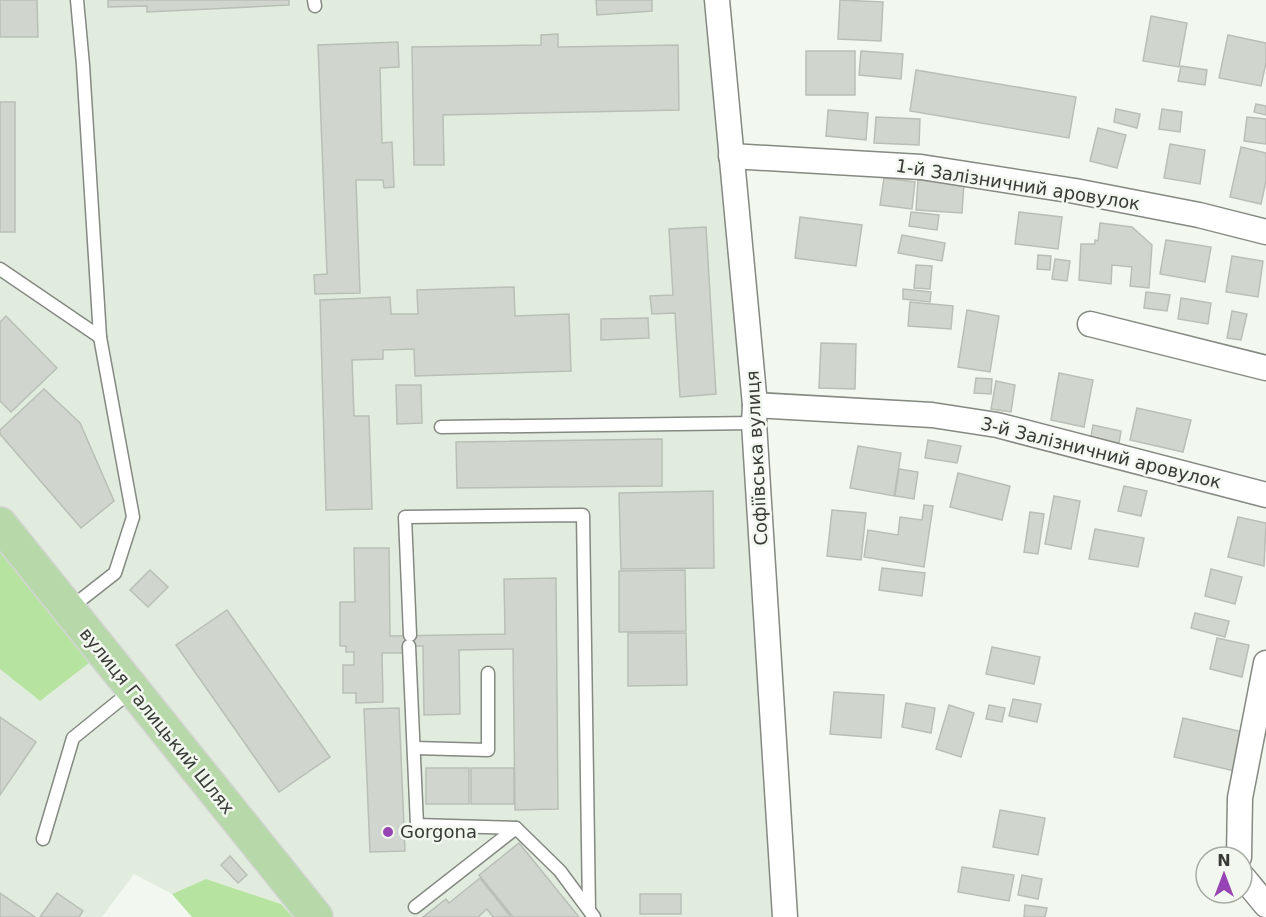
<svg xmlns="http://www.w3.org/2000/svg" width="1266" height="917" font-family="'DejaVu Sans',sans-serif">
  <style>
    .built { fill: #e2ecde }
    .green { fill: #b6e3a0 }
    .building { fill: #d0d6cd; stroke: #b9bfb6; stroke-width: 1.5 }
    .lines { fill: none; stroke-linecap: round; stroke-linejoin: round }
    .service-casing { stroke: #848981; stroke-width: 15 }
    .minor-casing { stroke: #848981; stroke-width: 27 }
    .trunk-casing { stroke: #d3d4d3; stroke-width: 36 }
    .service { stroke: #fff; stroke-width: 12 }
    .minor { stroke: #fff; stroke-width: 24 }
    .trunk { stroke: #b7d8a8; stroke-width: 33 }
    .poi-dot { fill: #9644b3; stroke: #f2f8ef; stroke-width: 2 }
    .labels { text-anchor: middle; stroke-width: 5; stroke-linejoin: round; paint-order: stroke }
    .street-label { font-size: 18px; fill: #373a36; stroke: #f2f8ef }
    .poi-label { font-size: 18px; fill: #373a36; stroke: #f2f8ef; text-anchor: start }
  </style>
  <rect width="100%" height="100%" fill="#f2f8ef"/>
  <polygon class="built" points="0,0 721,0 788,917 293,917 281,904 206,879 172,894 134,874 102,917 0,917 0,669 40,701 0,546"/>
  <g class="green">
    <polygon points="0,546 89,663 40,701 0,669"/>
    <polygon points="206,879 281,904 293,917 192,917 172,894"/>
  </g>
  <g class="building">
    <polygon points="0,0 37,0 38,37 0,37"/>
    <polygon points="108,0 289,0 289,5 147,12 147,6 108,7"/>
    <polygon points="596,0 652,0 652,11 597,15"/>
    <polygon points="840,0 883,2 881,41 838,39"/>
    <polygon points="1151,16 1187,23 1179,67 1143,61"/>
    <polygon points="558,34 558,47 678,45 679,110 443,115 444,165 414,165 412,47 541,45 541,35"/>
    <polygon points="1228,35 1266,43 1266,63 1261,86 1219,78"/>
    <polygon points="398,42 399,67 380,68 382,143 392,142 394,187 384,188 383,180 356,180 360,293 315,294 314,275 327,274 318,45"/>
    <rect x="806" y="51" width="49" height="44"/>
    <polygon points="861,51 903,54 901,79 859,75"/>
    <polygon points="1181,66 1207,70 1205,85 1178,81"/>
    <polygon points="916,70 1076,97 1069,138 910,111"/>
    <rect x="0" y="102" width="15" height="130"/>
    <polygon points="1256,104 1266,106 1266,115 1254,112"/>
    <polygon points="1116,109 1140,114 1137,128 1114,122"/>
    <polygon points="1162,109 1182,112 1180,132 1159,129"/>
    <polygon points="828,110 868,113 866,140 826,136"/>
    <polygon points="876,117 920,119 919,145 874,143"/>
    <polygon points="1247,117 1266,119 1266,144 1244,141"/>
    <polygon points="1098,128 1126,135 1117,168 1090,161"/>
    <polygon points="1170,144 1205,150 1200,184 1164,178"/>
    <polygon points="1241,147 1266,153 1266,181 1261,204 1230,197"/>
    <polygon points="884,178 915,182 912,209 880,205"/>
    <polygon points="918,180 964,183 962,213 916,210"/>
    <polygon points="911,212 939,215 937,230 909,226"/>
    <polygon points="1019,212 1062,217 1058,249 1015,244"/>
    <polygon points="800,217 862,225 856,266 795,258"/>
    <polygon points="1100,223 1132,227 1152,245 1149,288 1130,286 1132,267 1112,265 1111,284 1079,280 1081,244 1095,244 1095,240 1098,241"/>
    <polygon points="706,227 716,394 680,397 675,313 652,314 650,296 673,295 669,229"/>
    <polygon points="902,235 945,243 942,261 898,253"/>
    <polygon points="1166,240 1211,247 1205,282 1160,274"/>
    <polygon points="1038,255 1051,256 1050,270 1037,269"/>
    <polygon points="1232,256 1263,261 1258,297 1226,292"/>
    <polygon points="1055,259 1070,261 1067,281 1052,279"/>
    <polygon points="916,265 932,266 930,289 914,288"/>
    <polygon points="514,287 515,316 569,314 571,371 415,376 414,349 383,350 383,359 352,360 354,416 369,416 372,509 326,510 320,300 390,297 391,314 418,314 417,290"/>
    <polygon points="903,289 931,292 930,302 903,299"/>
    <polygon points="1146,292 1170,295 1167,311 1144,308"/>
    <polygon points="1181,298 1211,303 1208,324 1178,319"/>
    <polygon points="910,302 953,306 951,329 908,326"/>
    <polygon points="967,310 999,316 990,372 958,367"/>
    <polygon points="1232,311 1247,314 1241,340 1227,338"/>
    <polygon points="6,316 57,368 11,412 0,401 0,322"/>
    <polygon points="648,318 649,338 601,340 601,319"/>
    <polygon points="821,343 856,344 855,389 819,388"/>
    <polygon points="1059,373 1093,380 1084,427 1051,420"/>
    <polygon points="976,378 992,379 991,394 974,393"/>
    <polygon points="996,381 1015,385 1011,412 991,409"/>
    <polygon points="396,385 421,385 422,423 397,424"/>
    <polygon points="44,389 80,423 114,501 81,528 0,434 0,430"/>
    <polygon points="1137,408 1191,420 1183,452 1130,440"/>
    <polygon points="1093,425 1121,431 1119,443 1091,437"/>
    <polygon points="662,439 662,486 457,488 456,442"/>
    <polygon points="928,440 961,446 957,463 925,458"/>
    <polygon points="858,446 901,453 894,496 850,488"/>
    <polygon points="899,469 918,472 914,499 895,496"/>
    <polygon points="958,473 1010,486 1002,520 950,507"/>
    <polygon points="1124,486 1147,491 1141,516 1118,511"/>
    <polygon points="713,491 714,568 621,569 619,493"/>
    <polygon points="1054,496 1080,501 1071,549 1045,544"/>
    <polygon points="924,505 933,506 924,567 864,557 868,530 898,535 900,517 922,520"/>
    <polygon points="832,510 866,513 861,560 827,556"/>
    <polygon points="1030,512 1044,514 1038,554 1024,552"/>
    <polygon points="1238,517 1266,523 1264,566 1228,557"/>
    <polygon points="1095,529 1144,538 1138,567 1089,559"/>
    <polygon points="354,548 389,548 390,636 505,634 504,579 556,578 558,809 515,810 513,649 459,650 460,714 424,715 423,646 404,646 405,653 382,653 383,702 356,703 356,693 343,693 343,665 354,665 354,652 346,652 346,646 340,646 340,602 355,602"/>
    <polygon points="882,568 925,573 922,596 879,590"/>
    <polygon points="1211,569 1242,577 1235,604 1205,596"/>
    <polygon points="150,570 168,587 148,607 130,590"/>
    <polygon points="685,570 686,631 619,632 619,571"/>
    <polygon points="227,610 330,757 279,792 176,645"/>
    <polygon points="1195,613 1229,621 1225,637 1191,628"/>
    <polygon points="628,633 686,633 687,685 628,686"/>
    <polygon points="1217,638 1249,645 1242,677 1210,669"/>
    <polygon points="992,647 1040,657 1034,684 986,674"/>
    <polygon points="834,692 884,695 881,738 830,734"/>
    <polygon points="1013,699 1041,704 1037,722 1009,716"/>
    <polygon points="906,703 935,708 931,733 902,727"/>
    <polygon points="949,705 974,713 961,757 936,749"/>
    <polygon points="989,705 1005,708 1002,722 986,719"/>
    <polygon points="399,708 405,851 370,852 364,709"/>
    <polygon points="0,717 36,742 0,795"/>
    <polygon points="1183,718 1243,732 1235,771 1174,757"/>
    <rect x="426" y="768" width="43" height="36"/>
    <rect x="471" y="768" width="43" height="36"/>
    <polygon points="1000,810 1045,818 1038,855 993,847"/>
    <polygon points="519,843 579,917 513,917 479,875"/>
    <polygon points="230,856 247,875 238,883 221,865"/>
    <polygon points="962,867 1014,875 1009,901 958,892"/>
    <polygon points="1022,875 1042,879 1038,899 1018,895"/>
    <polygon points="480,878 511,917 493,917 487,909 478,917 423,917 446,899 449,903"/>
    <polygon points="0,893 35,917 0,917"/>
    <polygon points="57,893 83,911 79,917 40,917"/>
    <rect x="640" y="894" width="41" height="20"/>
    <polygon points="1025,905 1047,908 1045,917 1024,917"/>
  </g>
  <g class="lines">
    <g class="service-casing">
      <g id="service">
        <polyline points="314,0 315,6"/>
        <polyline points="0,269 100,337"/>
        <polyline points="441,427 754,423"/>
        <polyline points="69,609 115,573 133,517 100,337 83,65 77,0"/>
        <polyline points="410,635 405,517 583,515 589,910"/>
        <polyline points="409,646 417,825 516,828 560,871 594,917"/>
        <polyline points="414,748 488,750 488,673"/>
        <polyline points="43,839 73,738 131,691"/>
        <polyline points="415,907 516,828"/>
      </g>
    </g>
    <g class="minor-casing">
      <g id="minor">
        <polyline points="717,0 755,405 754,423 785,917"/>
        <polyline points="731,156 921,167 1075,191 1199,215 1266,232"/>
        <polyline points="1090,324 1266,368"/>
        <polyline points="755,405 932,415 997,425 1266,495"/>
        <polyline points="1239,857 1240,798 1266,663"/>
        <polyline points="1242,876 1266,905"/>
      </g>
    </g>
    <g class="trunk-casing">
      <polyline id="trunk" points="0,524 316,917"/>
    </g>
    <use href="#service" class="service"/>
    <use href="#minor" class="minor"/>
    <use href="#trunk" class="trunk"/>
  </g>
  <circle class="poi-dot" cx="388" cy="832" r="6"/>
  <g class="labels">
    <g class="street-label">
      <text transform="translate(1018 185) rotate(9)" y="6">1-й Залізничний аровулок</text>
      <text transform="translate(1101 453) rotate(14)" y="6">3-й Залізничний аровулок</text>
      <text transform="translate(757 458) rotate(-93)" y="6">Софіївська вулиця</text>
      <text transform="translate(157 721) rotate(51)" y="6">вулиця Галицький Шлях</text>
    </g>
    <g class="poi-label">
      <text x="400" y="838">Gorgona</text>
    </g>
  </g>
  <g transform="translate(1224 875)"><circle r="28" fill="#f2f8ef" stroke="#a7aca5" stroke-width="1.5"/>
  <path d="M0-4.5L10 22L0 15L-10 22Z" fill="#9644b3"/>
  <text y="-9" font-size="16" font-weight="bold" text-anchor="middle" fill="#373a36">N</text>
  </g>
</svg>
